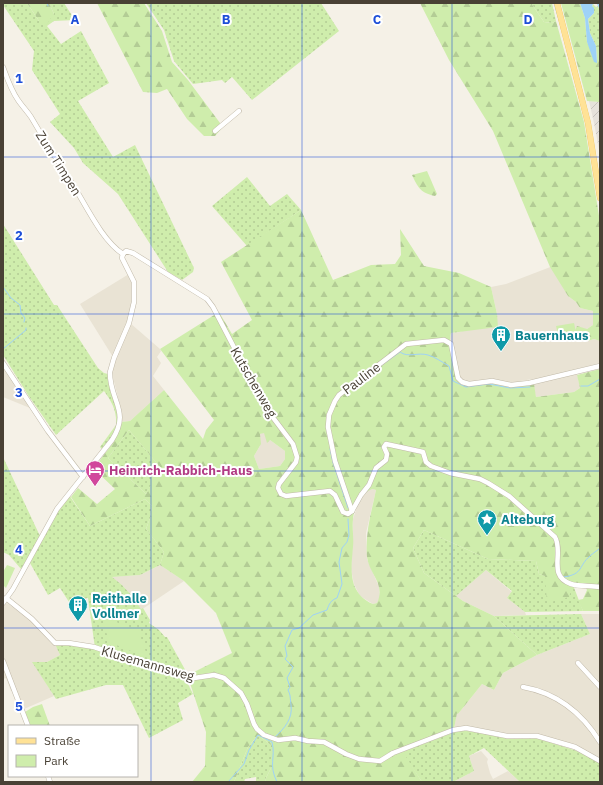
<svg xmlns="http://www.w3.org/2000/svg" width="603" height="785" font-family="'IBM Plex Sans',sans-serif">
  <style>
    .residential { fill: #e9e3d4 }
    .industrial { fill: url(#industrial-furrows) }
    .green { fill: url(#green-dots) }
    .forest { fill: url(#forest-firs); fill-rule: evenodd }
    .pitch { fill: #cfedac }
    .water { fill: #9ed2f7 }
    .lines { fill: none; stroke-linecap: round; stroke-linejoin: round }
    .stream { stroke: #9ed2f7; stroke-width: 1 }
    .minor-casing { stroke: #c1b9a8; stroke-width: 5.5 }
    .major-casing { stroke: #efc35b; stroke-width: 6 }
    .minor { stroke: #fff; stroke-width: 4.5 }
    .major { stroke: #ffe296; stroke-width: 5.5 }
    .grid { fill: none; stroke: #1d4ed8; stroke-width: 1; stroke-opacity: 0.55 }
    .labels { text-anchor: middle; stroke-width: 4; stroke-linejoin: round; paint-order: stroke }
    .street-label { font-size: 13px; fill: #494135; stroke: #fff }
    .culture-label { font-size: 13px; font-weight: bold; fill: #0d838f; stroke: #fff; text-anchor: start }
    .hotel-label { font-size: 13px; font-weight: bold; fill: #b23c85; stroke: #fff; text-anchor: start }
    .grid-label { font-size: 13px; text-anchor: middle; font-weight: bold; fill: #1d4ed8; stroke: #fff; stroke-width: 4; stroke-linejoin: round; paint-order: stroke }
  </style>
  <defs>
    <pattern id="industrial-furrows" width="10" height="10" patternUnits="userSpaceOnUse"><rect width="10" height="10" fill="#e7e2db"/><path d="M-1 1l2-2M0 10L10 0M9 11l2-2" fill="none" stroke="#c8c3bd"/></pattern>
    <pattern id="green-dots" width="8" height="8" patternUnits="userSpaceOnUse"><rect width="8" height="8" fill="#cfedac"/><path d="M2 2h.1M6 6h.1" fill="none" stroke="#b3cc95" stroke-width="1.8" stroke-linecap="round"/></pattern>
    <pattern id="forest-firs" width="22" height="20" patternUnits="userSpaceOnUse"><rect width="22" height="20" fill="#cfedac"/><path d="M5 1l3.5 6h-7zM16 11l3.5 6h-7z" fill="#b3cc95"/></pattern>
  </defs>
  <rect width="100%" height="100%" fill="#f5f1e7"/>
  <g class="residential">
    <polygon points="553,266 568,296 576,302 580,308 593,311 593,325 587,329 588,341 594,339 600,341 600,363 576,369 580,388 574,392 536,397 532,379 521,381 521,386 460,383 452,354 450,338 451,333 460,332 497,314 491,287 506,284"/>
    <polygon points="129,274 134,285 130,323 160,349 161,351 157,357 161,363 153,376 164,390 130,421 121,422 120,405 112,374 113,357 80,304"/>
    <polygon points="3,366 30,408 3,397"/>
    <polygon points="265,432 270,440 285,451 285,459 280,466 259,469 254,456 260,446 260,434"/>
    <polygon points="372,489 376,490 366,533 367,559 379,587 380,597 377,603 373,604 360,596 354,584 351,569 353,539 353,519 359,501 367,490"/>
    <polygon points="160,565 184,581 141,610 132,596 122,585 111,577 140,575"/>
    <polygon points="486,570 512,592 507,598 525,612 526,615 494,616 463,601 456,596"/>
    <polygon points="7,603 30,620 51,643 55,644 60,655 47,662 33,662 54,696 24,709 15,689 11,691 6,678 3,679 3,607 5,604"/>
    <polygon points="581,614 600,614 600,762 588,752 525,736 454,729 457,712 458,714 482,684 494,690 503,673 537,655 590,634"/>
    <polygon points="481,751 488,759 487,762 490,773 493,779 508,771 520,782 453,782 474,771 469,756"/>
  </g>
  <polygon class="industrial" points="589,101 600,102 600,155 594,123"/>
  <g class="green">
    <polygon points="3,3 27,3 39,21 54,14 49,3 64,3 75,20 54,21 47,26 61,44 81,31 109,83 78,101 113,157 135,145 194,268 193,272 182,280 168,272 118,194 83,163 74,148 50,122 60,114 32,70 34,51 3,5"/>
    <polygon points="146,3 321,3 339,31 252,100 232,77 225,83 222,80 193,84 174,61 164,30"/>
    <polygon points="531,3 552,3 556,21 552,23 544,22"/>
    <polygon points="593,4 596,7 598,6 600,10 600,46 596,46 590,33 588,19 594,13 592,6"/>
    <polygon points="247,177 270,206 287,194 301,210 247,246 212,206"/>
    <path d="M3 224 54 305H57L98 368 104 373 108 374 119 413 118 428 103 450 100 447 116 425C117 411 112 402 104 391L56 435 28 395 3 355Z"/>
    <polygon points="129,430 161,468 146,494 108,458"/>
    <polygon points="3,457 39,534 41,536 21,569 9,555 3,552"/>
    <polygon points="69,495 90,526 145,499 152,506 150,518 146,529 164,552 160,565 140,575 112,577 122,585 132,596 141,609 143,608 150,620 149,623 159,630 165,637 167,637 188,675 185,678 193,694 178,703 183,720 149,738 123,685 106,685 56,699 32,662 47,662 60,655 55,644 95,648 88,598 69,602 60,588 48,595 30,563 49,522"/>
    <polygon points="424,530 488,559 536,561 539,574 573,585 583,611 525,612 507,598 512,591 486,570 456,596 424,573 413,548"/>
    <polygon points="581,614 590,634 537,655 494,616"/>
    <polygon points="460,730 482,733 508,739 536,738 574,750 587,755 600,763 600,782 520,782 484,748 469,756 474,771 453,782 422,782 402,752"/>
    <polygon points="258,735 271,745 271,768 265,780 266,782 256,782 256,777 245,779 244,782 234,782 248,747"/>
  </g>
  <g class="forest">
    <polygon points="27,3 49,3 54,14 46,25 39,21"/>
    <polygon points="97,3 144,3 162,31 172,62 188,80 223,127 215,136 204,136 187,119 167,89 157,93 143,92"/>
    <polygon points="420,3 531,3 544,22 552,23 556,21 584,122 600,222 600,341 594,339 588,341 575,338 574,333 577,326 587,329 593,325 593,311 580,308 576,302 568,296 550,267 493,131 449,60"/>
    <polygon points="561,3 580,3 585,18 587,42 597,62 596,46 600,46 600,83 599,86 600,86 600,102 587,101"/>
    <path d="M427 171 437 194 435 196C421 193 418 188 412 175Z"/>
    <path d="M301 210 333 280 371 265 395 264 401 255 400 229 424 266 459 273 491 287 497 314 498 327 451 333C447 349 456 367 460 383H491L524 386 534 384 536 397 574 392 580 388 577 375 600 369V611H583L578 600 583 599 587 590 584 584 573 585 569 597 547 603 545 576 539 574 536 561 488 559 424 530 413 548 424 573 463 601 494 616 537 655 503 673 494 690 482 684 458 714 457 713 454 729 401 749 422 782H266L265 780 271 768V745L258 735 248 747 234 782H192L205 766 206 732 188 677V675L232 653 216 613 184 581 160 565 164 552 146 529 150 518 152 506 145 499 90 526 71 497 78 488 97 504 115 489 94 469C104 453 118 441 121 422L130 421 164 390 203 439 206 430 214 420 160 349 219 312 232 334 252 320 221 262ZM129 430 160 467 146 494 108 458ZM264 433 267 443 270 440 285 451V459L280 466 259 469 254 456 261 444 260 434ZM372 489 376 490C371 514 365 533 367 557 369 574 386 584 377 603L373 604C363 600 358 594 354 585 350 572 352 560 353 547 354 538 352 529 353 519 354 508 361 493 372 489Z"/>
    <polygon points="42,704 50,726 31,726 25,712 33,707"/>
  </g>
  <g class="pitch">
    <polygon points="574,323 576,332 558,335 556,326"/>
    <polygon points="7,565 15,568 6,588 3,585 3,572"/>
    <polygon points="102,617 138,630 148,658 109,642"/>
  </g>
  <polygon class="water" points="580,3 600,3 600,10 597,4 593,4 592,6 594,8 594,13 588,19 590,33 596,46 597,63 594,62 587,42 585,18"/>
  <g class="lines">
    <g class="stream">
      <polyline points="47,3 48,6"/>
      <polyline points="554,3 559,20"/>
      <polyline points="3,287 11,298 20,305 21,313 25,318 24,322"/>
      <polyline points="3,349 26,330 26,328"/>
      <path d="M375 370 400 352C408 358 418 352 428 355 435 357 442 362 449 366L453 381 466 387 489 384 510 388 530 387"/>
      <polyline points="581,386 588,386 600,379"/>
      <polyline points="330,449 333,463 348,508"/>
      <path d="M564 577C584 574 578 566 590 556 593 553 597 551 600 548"/>
      <path d="M275 737C285 728 293 718 291 705 290 698 291 696 288 690L290 687 287 678 293 667 285 659 287 656 285 646 292 630 299 628 313 615 327 610C329 604 331 600 337 598L342 584 339 562 342 548 347 542 349 535 348 519"/>
      <path d="M228 782 244 764 249 750 258 735 272 742C276 758 268 764 277 782"/>
    </g>
    <g class="minor-casing">
      <g id="minor">
        <path d="M3 67C7 78 11 90 18 100 22 106 27 111 31 117 43 138 56 159 70 180 84 201 101 240 123 254"/>
        <polyline points="215,131 239,111"/>
        <polyline points="123,254 126,251 133,253 207,299 213,307 265,407 293,444 297,457 296,462 279,484 278,488 281,494 286,496 330,491 335,495 343,512 348,514 352,511"/>
        <polyline points="3,363 48,431 83,477"/>
        <polyline points="352,511 335,461 328,427 329,415 335,401 339,395 406,344 444,340 451,344 458,378 462,382 469,384 492,381 511,385 529,383 600,366"/>
        <path d="M352 511 361 495 369 485 376 468 386 460 387 454 384 447 386 444 423 452 426 462 431 466 450 473 480 479 488 483 509 496 555 537C564 553 547 576 571 584 580 587 591 585 600 587"/>
        <polyline points="6,598 32,619 55,643 69,643 94,647 135,661 163,668 194,678 214,675 224,678 241,693 247,704 254,724 257,729 264,735 278,740 295,738 308,741 324,742 346,754 359,759 380,761 393,753 453,730 466,728 507,736 537,736 575,747 600,761"/>
        <path d="M3 603 13 589 57 509 112 440C131 411 109 400 110 372L114 358 129 323 134 302V282L122 258 123 254"/>
        <polyline points="3,661 28,726"/>
        <polyline points="578,663 600,687"/>
        <path d="M523 687C557 693 582 713 600 742"/>
        <polyline points="48,776 50,782"/>
      </g>
    </g>
    <g class="major-casing">
      <polyline id="major" points="557,3 588,123 600,198"/>
    </g>
    <use href="#minor" class="minor"/>
    <use href="#major" class="major"/>
  </g>
  <path class="grid" d="M151 3V782M302 3V782M452 3V782M3 157H600M3 314H600M3 471H600M3 628H600"/>
  <defs>
    <g id="building-pin" transform="scale(1)"><path d="M0 17L-7.5 6A9.5 9.5 0 1 1 7.5 6Z" fill="#0f9aa8" stroke="#fff"/><path d="M-4-6H4V6H1V3H-1V6H-4ZM-2.5-4.3h1.7v1.8h-1.7ZM.8-4.3h1.7v1.8H.8ZM-2.5-1h1.7V.8h-1.7ZM.8-1h1.7V.8H.8Z" fill="#fff"/></g>
    <g id="hotel-pin" transform="scale(1)"><path d="M0 17L-7.5 6A9.5 9.5 0 1 1 7.5 6Z" fill="#d1479c" stroke="#fff"/><path d="M-6-4.5h1.5V1H6V5H4.5V3h-9V5H-6ZM-4 0a1.8 1.8 0 1 1 3.6 0ZM.5 0V-2.5h3Q6-2.5 6 0Z" fill="#fff"/></g>
    <g id="sight-pin" transform="scale(1)"><path d="M0 17L-7.5 6A9.5 9.5 0 1 1 7.5 6Z" fill="#0f9aa8" stroke="#fff"/><path d="M0-6L1.8-2.2L6-1.7L2.9 1.2L3.7 5.4L0 3.3L-3.7 5.4L-2.9 1.2L-6-1.7L-1.8-2.2Z" fill="#fff"/></g>
  </defs>
  <g fill-rule="evenodd">
    <use href="#building-pin" x="501" y="335"/>
    <use href="#hotel-pin" x="95" y="470"/>
    <use href="#sight-pin" x="487" y="519"/>
    <use href="#building-pin" x="78" y="605"/>
  </g>
  <g class="labels">
    <g class="street-label">
      <text transform="translate(59 163) rotate(58)" y="5">Zum Timpen</text>
      <text transform="translate(361 378) rotate(-37)" y="5">Pauline</text>
      <text transform="translate(254 382) rotate(60)" y="5">Kutschenweg</text>
      <text transform="translate(148 663) rotate(16)" y="5">Klusemannsweg</text>
    </g>
    <g class="culture-label">
      <text x="515" y="340">Bauernhaus</text>
      <text x="501" y="524">Alteburg</text>
      <text x="92" y="603">Reithalle<tspan x="92" dy="15">Vollmer</tspan></text>
    </g>
    <g class="hotel-label">
      <text x="109" y="475">Heinrich-Rabbich-Haus</text>
    </g>
  </g>
  <g class="grid-label">
    <text x="75" y="24">A</text>
    <text x="226" y="24">B</text>
    <text x="377" y="24">C</text>
    <text x="528" y="24">D</text>
    <text x="19" y="83">1</text>
    <text x="19" y="240">2</text>
    <text x="19" y="397">3</text>
    <text x="19" y="554">4</text>
    <text x="19" y="711">5</text>
  </g>
  <rect width="603" height="785" fill="none" stroke="#494135" stroke-width="8"/>
  <rect x="8" y="725" width="130" height="52" fill="#ffffff" stroke="#b6b3ae"/>
  <rect x="16" y="738" width="20" height="6" fill="#ffe296" stroke="#b6b3ae"/>
  <text x="44" y="745" font-size="12" fill="#494135">Straße</text>
  <rect x="16" y="755" width="20" height="12" fill="#cfedac" stroke="#b6b3ae"/>
  <text x="44" y="765" font-size="12" fill="#494135">Park</text>
</svg>
